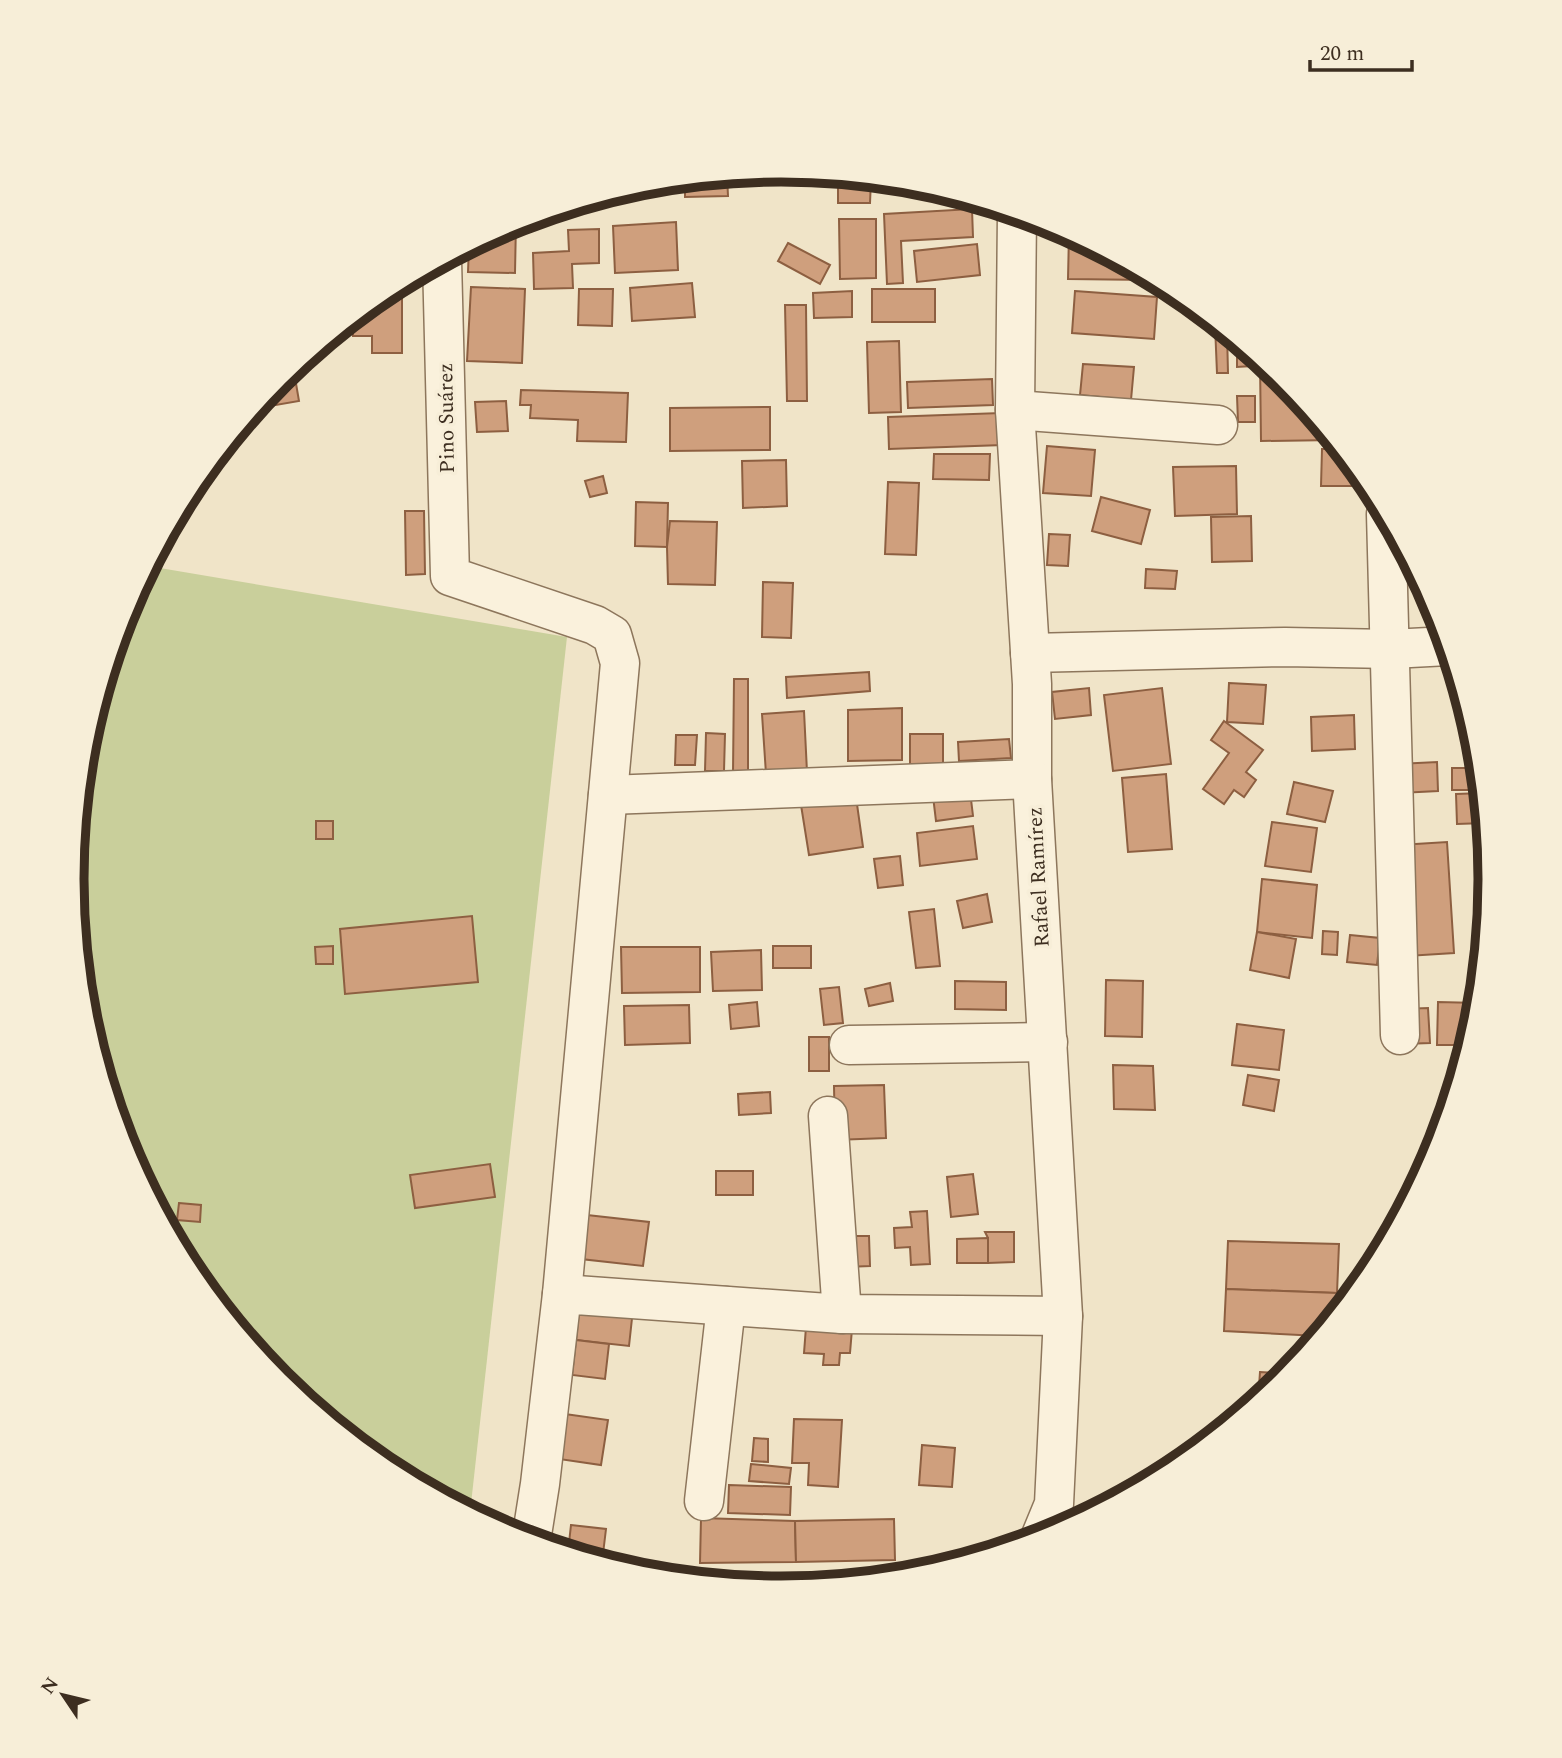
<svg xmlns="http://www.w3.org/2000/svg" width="1562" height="1758" font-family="Spectral,serif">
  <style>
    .green { fill: #c9cf9b }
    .building { fill: #cf9f7d; stroke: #8d5f41; stroke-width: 2 }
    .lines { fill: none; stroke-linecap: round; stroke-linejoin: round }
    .minor-casing { stroke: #8d765c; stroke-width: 41 }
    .minor { stroke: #faf1dc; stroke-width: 38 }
    .labels { text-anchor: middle; stroke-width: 7; stroke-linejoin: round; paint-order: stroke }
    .street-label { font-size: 21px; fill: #3d2e20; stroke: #f7eed8 }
    .rim { fill: none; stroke: #3d2e20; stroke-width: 9 }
  </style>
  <rect width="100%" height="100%" fill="#f0e4c8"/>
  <polygon class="green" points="148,566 567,637 470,1513 387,1468 279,1380 191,1273 126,1150 85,1017 72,879 85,740 126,607"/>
  <g class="building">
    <polygon points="727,175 728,196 685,197 685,179"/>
    <polygon points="838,175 871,179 870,203 838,203"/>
    <polygon points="972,209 973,237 901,241 903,283 887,284 884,214"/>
    <polygon points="839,219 876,219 876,278 840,279"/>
    <polygon points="516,222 515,273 468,272 469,245"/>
    <polygon points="676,222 678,270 615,273 613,226"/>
    <polygon points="599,229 599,263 572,264 573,288 534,289 533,253 569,251 568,230"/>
    <polygon points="1069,233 1149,275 1149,280 1068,279"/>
    <polygon points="788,243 830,265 820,284 778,261"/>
    <polygon points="977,244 980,275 917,282 914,251"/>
    <polygon points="692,283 695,317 632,321 630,288"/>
    <polygon points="471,287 525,289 522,363 467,361"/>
    <polygon points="579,289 613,289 612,326 578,325"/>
    <rect x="872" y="289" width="63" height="33"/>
    <polygon points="852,291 852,317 814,318 813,293"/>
    <polygon points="1075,291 1157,297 1154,339 1072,333"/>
    <polygon points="381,294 402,294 402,353 372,353 372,336 353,336 353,317 359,312 372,313 372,301"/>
    <polygon points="785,305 806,305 807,401 787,401"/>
    <polygon points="1218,324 1227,332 1228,373 1217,373 1215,325"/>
    <polygon points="1237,340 1252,353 1252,366 1237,367"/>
    <polygon points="899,341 901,412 869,413 867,342"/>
    <polygon points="1260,363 1264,363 1283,378 1299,397 1299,413 1311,413 1334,440 1261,441"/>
    <polygon points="1083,364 1134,367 1131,400 1080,395"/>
    <polygon points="293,366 299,401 253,409 280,377"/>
    <polygon points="992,379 993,405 908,408 907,382"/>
    <polygon points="521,390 628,393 626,442 577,441 578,420 530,418 531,405 520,405"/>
    <polygon points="1237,396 1255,396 1255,422 1238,422"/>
    <polygon points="506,401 508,431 477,432 475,402"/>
    <polygon points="770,407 770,450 670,451 670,408"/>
    <polygon points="1001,413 1003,445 889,449 888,417"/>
    <polygon points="1047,446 1095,450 1091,496 1043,493"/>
    <polygon points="1322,449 1341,449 1355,466 1355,486 1321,486"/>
    <polygon points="934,454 990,454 989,480 933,479"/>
    <polygon points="786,460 787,506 743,508 742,461"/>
    <polygon points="1236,466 1237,514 1175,516 1173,467"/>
    <polygon points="603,476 607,493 590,497 585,481"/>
    <polygon points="888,482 919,483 916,555 885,554"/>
    <polygon points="1101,497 1150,510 1141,544 1092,531"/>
    <polygon points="636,502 668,503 667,547 635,546"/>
    <polygon points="405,511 424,511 425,574 406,575"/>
    <polygon points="1251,516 1252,561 1212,562 1211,517"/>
    <polygon points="670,521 717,522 715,585 668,584 667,547"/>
    <polygon points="1049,534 1070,535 1068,566 1047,565"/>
    <polygon points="1146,569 1177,571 1175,589 1145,588"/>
    <polygon points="763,582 793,583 791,638 762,637"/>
    <polygon points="869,672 870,691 787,698 786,677"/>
    <polygon points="734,679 748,679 748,773 733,773"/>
    <polygon points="1229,683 1266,685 1263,724 1227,722"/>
    <polygon points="1089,688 1091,715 1055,719 1052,692"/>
    <polygon points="1162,688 1171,764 1113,771 1104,695"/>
    <polygon points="902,708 902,760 848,761 848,710"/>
    <polygon points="804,711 807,772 766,774 762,714"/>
    <polygon points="1354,715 1355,749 1312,751 1311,717"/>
    <polygon points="1224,721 1263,750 1246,772 1256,780 1244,797 1234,790 1224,804 1203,789 1229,753 1211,740"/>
    <polygon points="706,733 725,734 724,771 705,771"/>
    <rect x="910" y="734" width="33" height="30"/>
    <polygon points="676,735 697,735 695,765 675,765"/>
    <polygon points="1009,739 1011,758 959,761 958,742"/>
    <polygon points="1437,762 1438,791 1400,793 1398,764"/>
    <polygon points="1452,768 1479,768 1481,790 1452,790"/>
    <polygon points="1166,774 1172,849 1128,852 1122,778"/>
    <polygon points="1294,782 1333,791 1325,822 1287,814"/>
    <polygon points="970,791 973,816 936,821 933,796"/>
    <polygon points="1482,793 1485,823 1457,824 1456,794"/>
    <polygon points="856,797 863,847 809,855 801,805"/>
    <rect x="316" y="821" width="17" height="18"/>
    <polygon points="1272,822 1317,828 1311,872 1265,866"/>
    <polygon points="973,826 977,859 920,866 917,833"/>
    <polygon points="1447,842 1454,953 1407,956 1400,845"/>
    <polygon points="900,856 903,885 878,888 874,859"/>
    <polygon points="1483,875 1490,875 1488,903 1482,903"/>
    <polygon points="1262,879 1317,885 1312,938 1257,932"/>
    <polygon points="987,894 992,922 963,928 957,901"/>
    <polygon points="934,909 940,966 916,968 909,912"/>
    <polygon points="472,916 478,982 345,994 340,929"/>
    <polygon points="1323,931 1338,932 1337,955 1322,954"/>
    <polygon points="1257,932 1296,939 1289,978 1250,970"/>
    <polygon points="1350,935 1380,938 1377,965 1347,962"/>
    <polygon points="333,946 333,964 316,964 315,947"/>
    <rect x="773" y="946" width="38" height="22"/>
    <polygon points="621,947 700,947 700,992 622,993"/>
    <polygon points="761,950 762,990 713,991 711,952"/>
    <polygon points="1106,980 1143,981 1142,1037 1105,1036"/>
    <polygon points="955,981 1006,982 1006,1010 955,1009"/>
    <polygon points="890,983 893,1001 869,1006 865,989"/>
    <polygon points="839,987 843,1023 824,1025 820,989"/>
    <polygon points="757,1002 759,1026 731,1029 729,1005"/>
    <polygon points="1438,1002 1478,1003 1477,1018 1468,1045 1437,1045"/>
    <polygon points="689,1005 690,1043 625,1045 624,1006"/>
    <polygon points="1428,1008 1430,1043 1403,1044 1402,1009"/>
    <polygon points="1237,1024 1284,1030 1279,1070 1232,1065"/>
    <rect x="809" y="1037" width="20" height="34"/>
    <polygon points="1113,1065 1153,1066 1155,1110 1114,1109"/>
    <polygon points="1248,1075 1279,1080 1274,1111 1243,1105"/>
    <polygon points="884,1085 886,1138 835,1140 834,1086"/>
    <polygon points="770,1092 771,1113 739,1115 738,1094"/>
    <polygon points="490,1164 495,1197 415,1208 410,1175"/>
    <rect x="716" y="1171" width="37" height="24"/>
    <polygon points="973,1174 978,1214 951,1217 947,1177"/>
    <polygon points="179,1203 201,1205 200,1222 177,1220"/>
    <polygon points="927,1211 930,1264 911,1265 910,1247 895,1248 894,1228 912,1227 910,1212"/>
    <polygon points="587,1215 649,1222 643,1266 581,1259"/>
    <polygon points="985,1232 1014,1232 1014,1262 988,1263 988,1238"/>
    <polygon points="846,1236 869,1236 870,1266 846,1267"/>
    <polygon points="988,1238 988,1263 957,1263 957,1239"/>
    <polygon points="1228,1241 1339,1244 1337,1293 1226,1289"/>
    <polygon points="1226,1289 1337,1293 1354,1293 1319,1336 1224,1331"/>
    <polygon points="580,1302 633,1309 629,1346 576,1340"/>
    <polygon points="806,1327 852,1329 850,1353 840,1353 839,1365 823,1365 824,1354 804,1353"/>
    <polygon points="576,1340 609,1344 605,1379 572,1375"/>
    <polygon points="1260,1372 1288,1374 1258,1401"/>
    <polygon points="565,1414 608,1420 601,1465 559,1459"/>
    <polygon points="794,1419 842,1420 838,1487 808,1485 809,1463 792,1463"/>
    <polygon points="754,1438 768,1439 768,1462 752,1461"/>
    <polygon points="922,1445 955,1448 952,1487 919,1485"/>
    <polygon points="751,1464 791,1468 789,1484 749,1481"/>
    <polygon points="729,1485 791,1487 790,1515 728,1513"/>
    <polygon points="701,1518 795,1521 796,1562 700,1563"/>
    <polygon points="894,1519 895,1560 796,1562 795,1521"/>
    <polygon points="571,1525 606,1529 602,1562 568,1552"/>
    <polygon points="687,1571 709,1573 709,1581 686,1579"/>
  </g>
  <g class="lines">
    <g class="minor-casing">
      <g id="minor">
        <polyline points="1017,213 1015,410 1032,684 1032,779 1063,1316 1054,1504 1040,1538"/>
        <polyline points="442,260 450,576 595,625 612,635 620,663 562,1294"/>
        <polyline points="1015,410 1218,425"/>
        <polyline points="1386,514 1400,1035"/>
        <polyline points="1030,653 1285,647 1391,649 1448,646"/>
        <polyline points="608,795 1032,779"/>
        <polyline points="849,1045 1048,1042"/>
        <polyline points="828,1116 842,1314"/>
        <polyline points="704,1501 726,1306"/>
        <polyline points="531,1541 540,1484 562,1294 842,1314 1063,1316"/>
      </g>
    </g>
    <use href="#minor" class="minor"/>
  </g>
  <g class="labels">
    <g class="street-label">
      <text transform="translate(446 418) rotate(-91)" y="7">Pino Suárez</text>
      <text transform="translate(1038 877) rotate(-93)" y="7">Rafael Ramírez</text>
    </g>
  </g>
  <path d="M0 0H1562V1758H0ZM84 879a697 697 0 1 1 1394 0a697 697 0 1 1-1394 0Z" fill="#f7eed8" fill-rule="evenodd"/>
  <path class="rim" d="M84 879a697 697 0 1 1 1394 0a697 697 0 1 1-1394 0Z"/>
  <g transform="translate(63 1695) rotate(305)" stroke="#f7eed8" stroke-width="5" paint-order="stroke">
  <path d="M0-5L12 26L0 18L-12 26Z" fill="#3d2e20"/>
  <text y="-10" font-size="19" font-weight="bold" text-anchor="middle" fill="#3d2e20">N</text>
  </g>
  <path d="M1310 60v10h102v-10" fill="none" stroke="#3d2e20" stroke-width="3.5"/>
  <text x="1320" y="60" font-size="21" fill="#3d2e20" stroke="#f7eed8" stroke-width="5" paint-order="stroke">20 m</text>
</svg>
